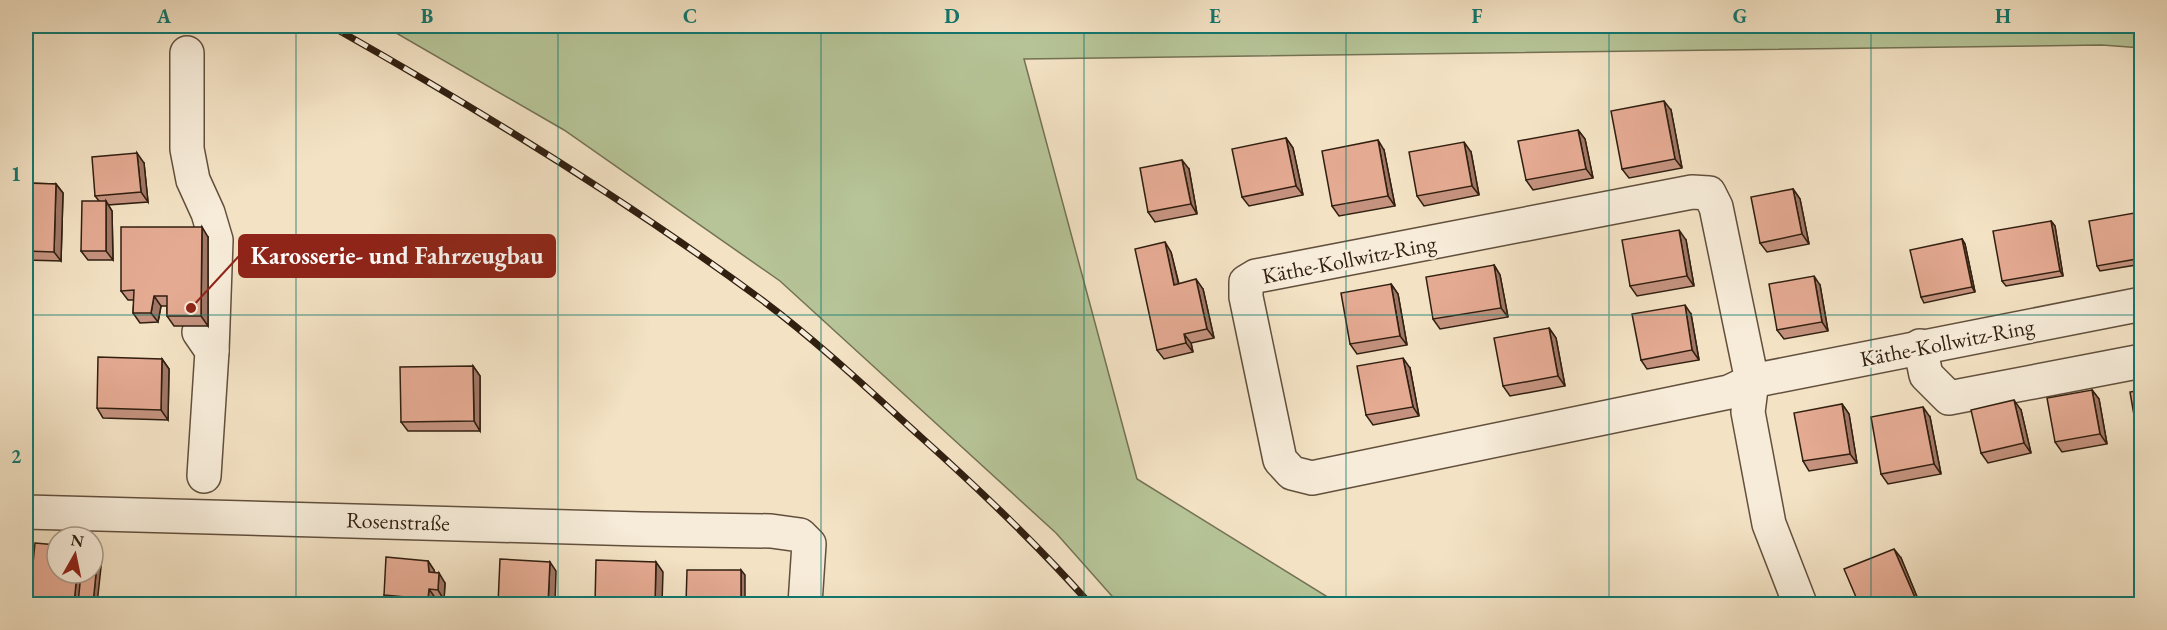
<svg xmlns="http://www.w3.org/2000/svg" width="2167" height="630" font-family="'EB Garamond',serif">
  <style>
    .green { fill: #b6c497; stroke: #747254; stroke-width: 1.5 }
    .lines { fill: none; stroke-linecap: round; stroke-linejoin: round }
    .minor-casing { stroke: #62503d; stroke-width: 36 }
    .minor { stroke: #f7ecd9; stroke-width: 33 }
    .rail-casing { stroke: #311f10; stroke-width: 7 }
    .rail { stroke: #f7ecd9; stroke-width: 4.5; stroke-dasharray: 14; stroke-linecap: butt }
    .wall { fill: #c4927e; stroke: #311f10; stroke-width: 1.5 }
    .shaded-wall { fill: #a07766; stroke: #311f10; stroke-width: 1.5 }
    .building { fill: #e4aa92; stroke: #311f10; stroke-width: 1.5 }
    .grid { fill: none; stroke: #0f766e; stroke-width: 1.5; stroke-opacity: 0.55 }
    .labels { text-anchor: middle; stroke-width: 5; stroke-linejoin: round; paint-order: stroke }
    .street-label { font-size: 22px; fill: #311f10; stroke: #f7ecd9 }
    .leader { fill: none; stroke: #8f2418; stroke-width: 2 }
    .callout-dot { fill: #8f2418; stroke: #f7ecd9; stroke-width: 2 }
    .callout { fill: #8f2418; stroke: #8f2418; stroke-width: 2 }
    .callout-label { font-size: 24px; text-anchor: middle; font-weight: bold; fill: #fff }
    .neatline { fill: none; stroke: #0f766e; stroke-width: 2 }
    .grid-label { font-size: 20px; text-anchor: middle; font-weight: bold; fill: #0f766e }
  </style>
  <rect width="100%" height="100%" fill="#f3e2c4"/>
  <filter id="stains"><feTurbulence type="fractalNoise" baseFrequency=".00333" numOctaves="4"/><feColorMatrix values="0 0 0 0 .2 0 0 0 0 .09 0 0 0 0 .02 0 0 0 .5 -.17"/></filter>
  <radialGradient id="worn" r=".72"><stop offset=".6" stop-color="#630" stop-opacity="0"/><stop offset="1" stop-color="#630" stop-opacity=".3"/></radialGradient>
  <polygon class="green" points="384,26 2141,26 2142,48 2102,45 1024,59 1137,479 1339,604 1119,604 1056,533 780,281 564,130"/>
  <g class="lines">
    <g class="minor-casing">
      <g id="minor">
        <polyline points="187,53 187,149 193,180 208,213 216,240 212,351"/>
        <polyline points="199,332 212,351 204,476"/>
        <polyline points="1920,346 1926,375 1949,398 2142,361"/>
        <polyline points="26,512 641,529 771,531 800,535 809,544 805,604"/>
        <polyline points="1800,604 1769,524 1748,412 1752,381 1716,207 1709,193 1692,192 1267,274 1256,276 1246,282 1246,297 1280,460 1292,473 1312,478 1729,392 1752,381 2142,304"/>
      </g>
    </g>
    <use href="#minor" class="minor"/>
    <g class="rail-casing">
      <path id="rail" d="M331 26C478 109 626 200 762 300 818 342 870 391 922 438 981 491 1038 545 1090 604"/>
    </g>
    <use href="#rail" class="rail"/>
  </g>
  <g class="wall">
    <polygon points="1671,110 1682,168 1629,178 1622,169"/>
    <polygon points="1578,130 1585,139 1593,178 1533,190 1526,180"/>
    <polygon points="1286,138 1293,148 1303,195 1249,206 1242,197"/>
    <polygon points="1384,150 1395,206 1339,216 1332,206"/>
    <polygon points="1471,152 1479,195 1424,206 1417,196"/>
    <polygon points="144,163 148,202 108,205 112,211 113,260 88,260 81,251 99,201 95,196"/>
    <polygon points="1189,169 1197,214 1155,222 1148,212"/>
    <polygon points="26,183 56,184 63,193 61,261 26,260"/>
    <polygon points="1793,189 1800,199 1809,244 1767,252 1760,243"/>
    <polygon points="2140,212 2142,213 2142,264 2100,271 2097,266"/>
    <polygon points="2051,221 2055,226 2063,276 2006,286 2002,281"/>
    <polygon points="208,237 208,326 174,326 167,316 167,306 161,306 158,322 140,323 133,313 134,300 128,300 121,291"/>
    <polygon points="1962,239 1965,244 1975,292 1924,303 1921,297"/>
    <polygon points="1686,240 1694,286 1637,296 1630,286"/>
    <polygon points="1171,252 1179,284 1203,289 1214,338 1191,343 1193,352 1164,359 1157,350"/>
    <polygon points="1494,265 1500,275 1508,317 1440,329 1433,319"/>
    <polygon points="1391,284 1398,294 1407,345 1357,354 1350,344"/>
    <polygon points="1820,285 1828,331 1784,339 1777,330"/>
    <polygon points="1691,314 1699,360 1647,369 1641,360"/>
    <polygon points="1549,328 1556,338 1565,386 1510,396 1503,386"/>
    <polygon points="26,357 33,367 32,399 26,398"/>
    <polygon points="162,359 169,369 168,420 103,418 97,408"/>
    <polygon points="473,366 480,376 480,431 408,431 401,422"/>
    <polygon points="1410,368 1419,416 1373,425 1366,415"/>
    <polygon points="2092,390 2099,399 2107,444 2062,452 2055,442"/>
    <polygon points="1842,404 1849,414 1857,463 1809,471 1803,461"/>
    <polygon points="2021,410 2031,453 1988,463 1981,453"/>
    <polygon points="1930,417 1941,474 1888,484 1881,474"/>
    <polygon points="1901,558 1920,604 1859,604"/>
    <polygon points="428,561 434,570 435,573 445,583 444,600 436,599 435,604 390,604 384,595"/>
  </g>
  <g class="shaded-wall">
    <polygon points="1664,101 1671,110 1682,168 1675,159"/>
    <polygon points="1578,130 1585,139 1593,178 1586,169"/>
    <polygon points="1286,138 1293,148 1303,195 1296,186"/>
    <polygon points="1378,140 1384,150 1395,206 1388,196"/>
    <polygon points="1464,142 1471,152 1479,195 1472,186"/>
    <polygon points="137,153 144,163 148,202 141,192"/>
    <polygon points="1182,160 1189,169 1197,214 1191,204"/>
    <polygon points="56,184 63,193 61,261 54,252"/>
    <polygon points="1793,189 1800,199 1809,244 1802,234"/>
    <polygon points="106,201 112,211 113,260 106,251"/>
    <polygon points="2051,221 2055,226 2063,276 2060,271"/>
    <polygon points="202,227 208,237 208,326 201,316"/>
    <polygon points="1679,230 1686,240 1694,286 1687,276"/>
    <polygon points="1962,239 1965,244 1975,292 1972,287"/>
    <polygon points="1165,242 1171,252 1181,294 1174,285"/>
    <polygon points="1494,265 1500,275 1508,317 1501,308"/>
    <polygon points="1814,276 1820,285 1828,331 1822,322"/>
    <polygon points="1196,279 1203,289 1214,338 1207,329"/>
    <polygon points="1391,284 1398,294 1407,345 1400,336"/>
    <polygon points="154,296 161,306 158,322 151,313"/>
    <polygon points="1685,305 1691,314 1699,360 1692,350"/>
    <polygon points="1549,328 1556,338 1565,386 1558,376"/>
    <polygon points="1184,334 1191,343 1193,352 1186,343"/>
    <polygon points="27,357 33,367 32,399 26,390"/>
    <polygon points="1403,358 1410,368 1419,416 1413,407"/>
    <polygon points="162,359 169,369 168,420 161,410"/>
    <polygon points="473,366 480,376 480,431 474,421"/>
    <polygon points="2092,390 2099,399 2107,444 2100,434"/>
    <polygon points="2014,400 2021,410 2031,453 2024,443"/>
    <polygon points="1842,404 1849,414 1857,463 1850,454"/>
    <polygon points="1923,407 1930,417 1941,474 1934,464"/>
    <polygon points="1894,549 1901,558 1920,604 1919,604 1916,600"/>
    <polygon points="98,553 102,558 97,604 93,604"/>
    <polygon points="428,561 434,570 435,582 429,572"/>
    <polygon points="550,562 556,571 555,604 548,604"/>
    <polygon points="656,562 663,572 662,604 655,604"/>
    <polygon points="741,570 745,575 745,604 741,604"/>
    <polygon points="77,573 85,573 82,604 74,604"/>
    <polygon points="439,573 445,583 444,600 438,590"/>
    <polygon points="429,589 436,599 435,604 433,604 428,599"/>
  </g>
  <g class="building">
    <polygon points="1664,101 1675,159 1622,169 1611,111"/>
    <polygon points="1578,130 1586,169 1526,180 1518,141"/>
    <polygon points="1286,138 1296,186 1242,197 1232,149"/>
    <polygon points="1378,140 1388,196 1332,206 1322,151"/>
    <polygon points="1464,142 1472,186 1417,196 1409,152"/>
    <polygon points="137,153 141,192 95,196 92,157"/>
    <polygon points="1182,160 1191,204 1148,212 1140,168"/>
    <polygon points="26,183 56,184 54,252 26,251"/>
    <polygon points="1793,189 1802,234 1760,243 1751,197"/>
    <polygon points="82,201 106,201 106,251 81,251"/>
    <polygon points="2140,212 2142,218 2142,258 2097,266 2089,221"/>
    <polygon points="2051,221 2060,271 2002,281 1993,231"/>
    <polygon points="121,227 202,227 201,316 167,316 167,296 154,296 151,313 133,313 134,290 121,291"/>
    <polygon points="1679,230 1687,276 1630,286 1622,240"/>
    <polygon points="1962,239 1972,287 1921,297 1910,250"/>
    <polygon points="1165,242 1174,285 1196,279 1207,329 1184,334 1186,343 1157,350 1135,249"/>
    <polygon points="1494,265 1501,308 1433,319 1426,277"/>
    <polygon points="1814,276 1822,322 1777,330 1769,284"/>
    <polygon points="1391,284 1400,336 1350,344 1341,293"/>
    <polygon points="1685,305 1692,350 1641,360 1632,314"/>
    <polygon points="1549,328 1558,376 1503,386 1494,338"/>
    <polygon points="98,357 162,359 161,410 97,408"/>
    <polygon points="1403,358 1413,407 1366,415 1357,366"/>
    <polygon points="473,366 474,421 401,422 400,367"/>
    <polygon points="2092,390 2100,434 2055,442 2047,398"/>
    <polygon points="2142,390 2142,444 2139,444 2130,392"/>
    <polygon points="2014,400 2024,443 1981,453 1971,410"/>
    <polygon points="1842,404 1850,454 1803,461 1794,413"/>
    <polygon points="1923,407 1934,464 1881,474 1871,417"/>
    <polygon points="35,543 57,545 57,573 77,573 74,604 29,604"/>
    <polygon points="1894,549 1916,600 1906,604 1859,604 1844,569"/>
    <polygon points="93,553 98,553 93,604 78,604 81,573 93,573"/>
    <polygon points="386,557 428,561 429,572 439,573 438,590 429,589 428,599 384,595"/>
    <polygon points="500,559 550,562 548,604 498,604"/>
    <polygon points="596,560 656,562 655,604 595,604"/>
    <polygon points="687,570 741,570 741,604 686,604"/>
  </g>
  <path class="grid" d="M296 26V604M558 26V604M821 26V604M1084 26V604M1346 26V604M1609 26V604M1871 26V604M26 315H2142"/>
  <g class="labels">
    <g class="street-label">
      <text transform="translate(1349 259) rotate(-11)" y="8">Käthe-Kollwitz-Ring</text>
      <text transform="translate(1947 342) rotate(-11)" y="8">Käthe-Kollwitz-Ring</text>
      <text transform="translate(398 521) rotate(2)" y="8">Rosenstraße</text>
    </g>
  </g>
  <path class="leader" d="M191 308L239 256"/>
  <circle class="callout-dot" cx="191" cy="308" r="6"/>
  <rect class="callout" x="239" y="235" width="316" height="42" rx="6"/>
  <g class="callout-label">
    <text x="397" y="264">Karosserie- und Fahrzeugbau</text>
  </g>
  <rect width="2167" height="630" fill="none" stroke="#f3e2c4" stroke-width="66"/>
  <g transform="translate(75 555) rotate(9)"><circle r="28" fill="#f7ecd9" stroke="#a89a89" stroke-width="1.5"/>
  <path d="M0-4.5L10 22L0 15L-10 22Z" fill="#8f2418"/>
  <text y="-9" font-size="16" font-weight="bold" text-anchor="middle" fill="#311f10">N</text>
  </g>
  <rect x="33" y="33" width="2101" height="564" class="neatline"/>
  <g class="grid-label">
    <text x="164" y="23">A</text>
    <text x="427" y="23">B</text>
    <text x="690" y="23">C</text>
    <text x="952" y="23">D</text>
    <text x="1215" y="23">E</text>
    <text x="1477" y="23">F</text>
    <text x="1740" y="23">G</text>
    <text x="2003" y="23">H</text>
    <text x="16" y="181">1</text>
    <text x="16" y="463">2</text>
  </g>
  <rect width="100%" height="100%" filter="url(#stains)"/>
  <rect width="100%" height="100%" fill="url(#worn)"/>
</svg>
